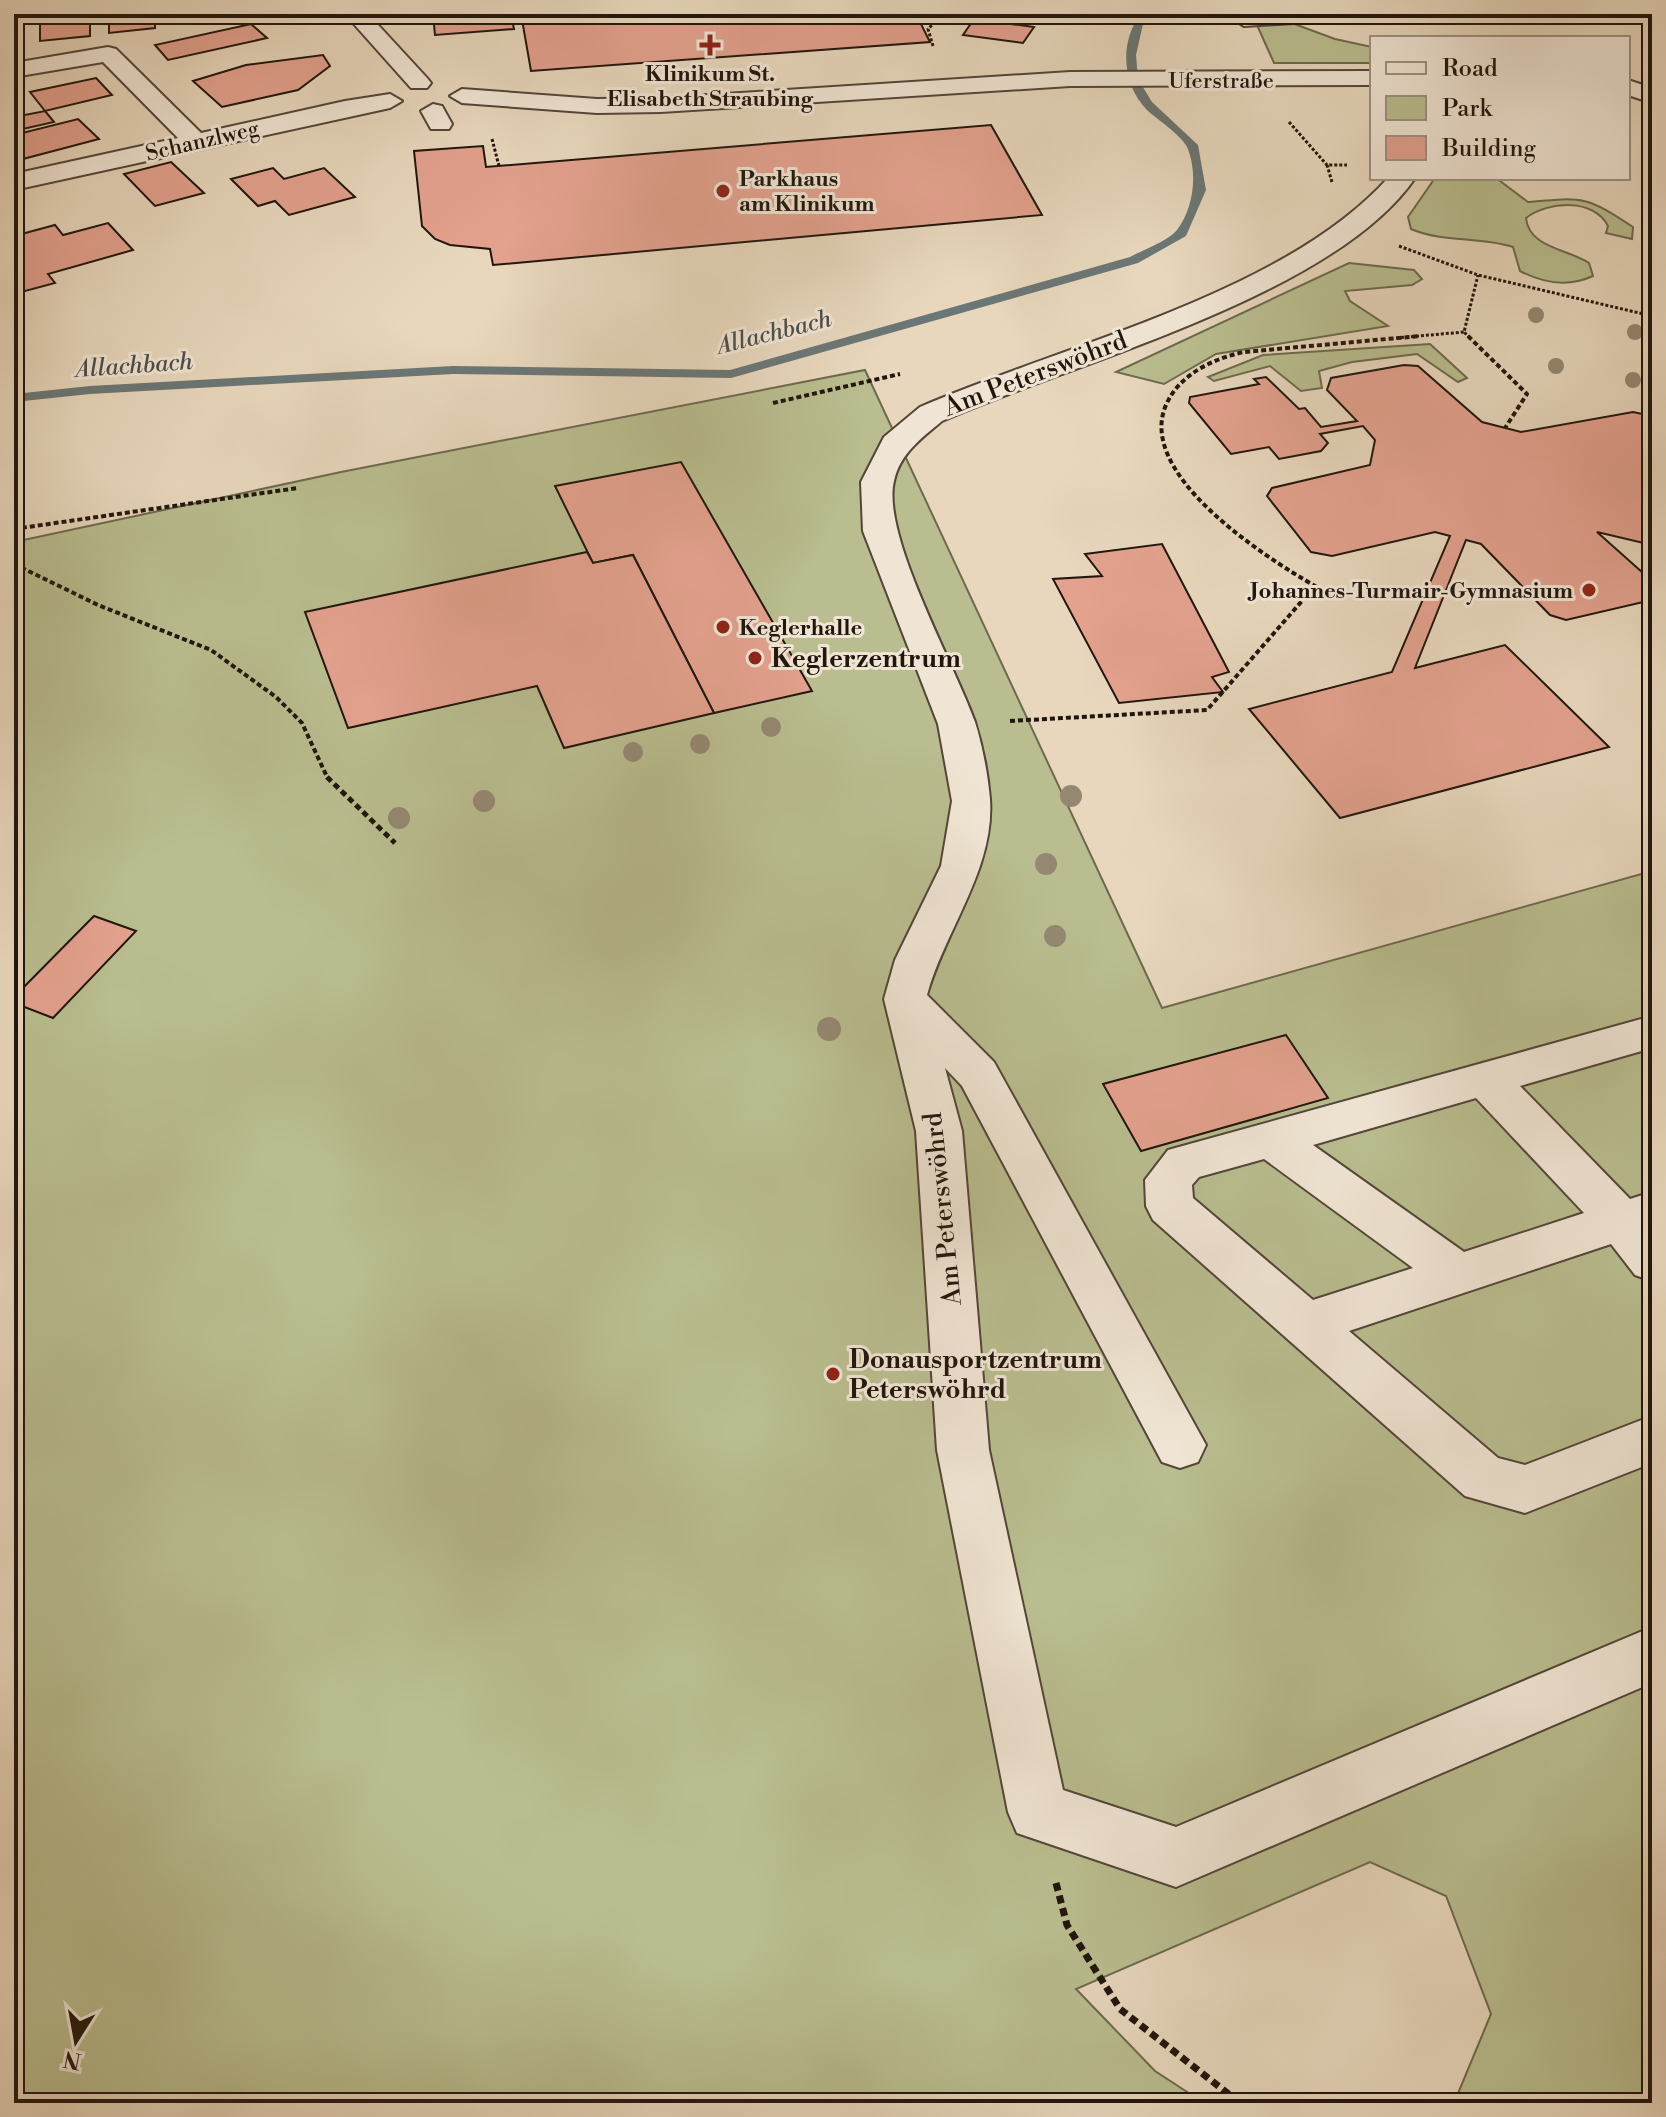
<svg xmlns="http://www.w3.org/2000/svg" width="1666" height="2117" font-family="'Libre Bodoni',serif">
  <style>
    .green { fill: #b9bd8f; stroke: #6d6a4e; stroke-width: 2 }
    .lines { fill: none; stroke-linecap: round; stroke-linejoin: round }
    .stream { fill: #6b7776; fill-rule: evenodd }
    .building { fill: #e3a18e; stroke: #21160d; stroke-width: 2 }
    .minor-casing { stroke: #534639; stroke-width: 4 }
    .path-far3 { stroke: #21160d; stroke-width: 3; stroke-dasharray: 3 2; stroke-linecap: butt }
    .path-far2 { stroke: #21160d; stroke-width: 4; stroke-dasharray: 5 3; stroke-linecap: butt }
    .path-far1 { stroke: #21160d; stroke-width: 5; stroke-dasharray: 6 4; stroke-linecap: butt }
    .path { stroke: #21160d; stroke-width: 7; stroke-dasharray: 8 5; stroke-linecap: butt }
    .minor { fill: #f0e5d4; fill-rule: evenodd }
    .tree { fill: #948872 }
    .poi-dot { fill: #8f2418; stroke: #f0e5d4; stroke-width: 3 }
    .labels { text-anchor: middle; stroke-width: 6; stroke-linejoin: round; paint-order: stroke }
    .far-poi-label { font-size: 22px; font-weight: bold; fill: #21160d; stroke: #f0e5d4; text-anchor: start }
    .far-street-label { font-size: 22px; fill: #21160d; stroke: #f0e5d4 }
    .far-water-label { font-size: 24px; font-style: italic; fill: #4c4e4a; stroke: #f0e5d4 }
    .street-label { font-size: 26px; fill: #21160d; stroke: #f0e5d4 }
    .poi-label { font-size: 26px; font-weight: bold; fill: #21160d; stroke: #f0e5d4; text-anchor: start }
  </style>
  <rect width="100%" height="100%" fill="#e8d7bd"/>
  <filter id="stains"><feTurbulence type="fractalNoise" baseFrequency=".0025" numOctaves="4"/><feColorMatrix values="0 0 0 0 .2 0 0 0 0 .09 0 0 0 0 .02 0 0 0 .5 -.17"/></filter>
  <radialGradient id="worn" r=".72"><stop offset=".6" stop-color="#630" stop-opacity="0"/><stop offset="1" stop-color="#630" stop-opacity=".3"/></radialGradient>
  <g class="green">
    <polygon points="1289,22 1335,39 1372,47 1372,63 1274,63 1257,25"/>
    <path d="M1435 178H1496L1528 202C1584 197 1586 196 1633 227L1632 239 1606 233 1608 226C1594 198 1548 201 1526 218 1529 248 1568 249 1589 263L1593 276C1569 287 1543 283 1520 271L1513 247C1480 236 1443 243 1411 229L1408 217Z"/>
    <polygon points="1349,263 1414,270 1422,279 1412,285 1345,291 1350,301 1388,326 1216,354 1164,384 1116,372"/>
    <polygon points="1430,344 1467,378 1458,382 1417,354 1352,362 1319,371 1322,388 1301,391 1270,366 1214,381 1208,377 1263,355"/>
    <polygon points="865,370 1162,1008 1652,871 1652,2103 1454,2103 1491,2014 1446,1896 1370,1862 1076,1989 1155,2071 1204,2103 14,2103 14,542 341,472"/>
  </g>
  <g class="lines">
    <path class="stream" d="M1141 14H1151L1143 24 1136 55 1138 79 1152 102 1198 145 1206 190 1186 236 1138 263 731 378 453 374 90 394 14 402V394L90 386 453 366 730 370 1130 257C1143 250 1168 241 1177 230 1194 208 1198 172 1187 147 1180 134 1158 120 1147 110 1122 85 1119 41 1141 14Z"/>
  </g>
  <g class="building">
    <polygon points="128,14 182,14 183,19 155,22 155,28 109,33 109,16"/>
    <polygon points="433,14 511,14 514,29 435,35"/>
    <polygon points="521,14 916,14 930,42 531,71"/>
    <polygon points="21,16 23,43 14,44 14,17"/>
    <polygon points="90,18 90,36 40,41 40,23"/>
    <polygon points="974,19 1034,27 1023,43 963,35"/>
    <polygon points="251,24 267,38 168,60 155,45"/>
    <polygon points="323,55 330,66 298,90 222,107 193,81 246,65"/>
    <polygon points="96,78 112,95 45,111 30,92"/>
    <polygon points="45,111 54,122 14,131 14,117"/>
    <polygon points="78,119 99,139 19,160 14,154 14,135"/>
    <polygon points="991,125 1042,215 493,265 490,249 450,245 435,239 422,226 414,151 483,146 486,167"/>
    <polygon points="171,162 204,193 155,206 124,174"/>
    <polygon points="273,168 284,179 324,168 355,197 289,215 275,201 258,206 231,179"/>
    <polygon points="108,223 133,250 48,274 55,283 14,294 14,236 55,225 63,235"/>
    <polygon points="1404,365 1418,366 1482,422 1521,432 1633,412 1652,416 1652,545 1597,532 1652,581 1652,600 1566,620 1550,615 1481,544 1466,540 1415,668 1505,645 1609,747 1340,818 1249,709 1392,672 1450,536 1435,532 1332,556 1311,552 1267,496 1272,488 1370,465 1375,440 1363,426 1320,434 1328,443 1321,451 1279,459 1269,447 1231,454 1189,403 1190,397 1259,384 1254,379 1266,377 1299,409 1305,408 1321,427 1357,421 1327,390 1331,378"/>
    <polygon points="681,462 812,691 714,713 633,555 593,563 555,486"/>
    <polygon points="1162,544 1229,672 1212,677 1223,692 1119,703 1053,579 1102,576 1085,554"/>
    <polygon points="587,552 593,563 633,555 714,713 564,748 537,686 348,728 305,612"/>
    <polygon points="94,916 136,931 53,1018 14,1003 14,997"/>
    <polygon points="1286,1035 1328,1098 1141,1151 1103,1084"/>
  </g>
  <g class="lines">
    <g class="minor-casing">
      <g id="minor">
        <polygon points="345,14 368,14 427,78 431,83 427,88 411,88"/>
        <polygon points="1236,14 1336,14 1325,21 1244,26 1233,19"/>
        <polygon points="108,47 116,49 201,133 345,101 390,94 402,101 390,108 14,190 14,174 178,138 103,62 14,77 14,63"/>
        <polygon points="1372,71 1372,85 1070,86 661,112 597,113 462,103 450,96 462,89 597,99 661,98 1070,72"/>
        <polygon points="1628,80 1652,88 1652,103 1628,95"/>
        <polygon points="433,104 442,106 452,124 449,129 431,129 421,111"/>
        <path d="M1388 178H1415C1334 296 1074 362 942 421 922 438 900 453 894 481 881 535 955 665 975 722 982 744 988 775 990 799 995 869 945 930 927 995L994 1062 1206 1445 1198 1462 1180 1468 1162 1462 962 1086 945 1068 962 1131 989 1450 1063 1790 1176 1827 1652 1627V1683L1176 1887 1017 1833 1008 1812 937 1450 916 1131 884 999 895 960 941 866 952 801 938 724 863 531 861 482 884 437 920 407C1063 345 1284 294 1388 178Z"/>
        <path d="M1652 1016V1048L1520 1086 1630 1199 1652 1192V1281L1635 1275 1611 1244 1349 1331 1498 1458 1525 1465 1652 1416V1463L1525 1513 1465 1496 1153 1220 1146 1206 1145 1180 1168 1150ZM1476 1098 1584 1213 1464 1252 1313 1145ZM1264 1159 1413 1268 1313 1300 1193 1198 1192 1185 1199 1177Z"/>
      </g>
    </g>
    <g class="path-far3">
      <polyline points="1172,14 1203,18"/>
      <polyline points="933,46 928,29 943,14"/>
      <polyline points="1289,122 1327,165"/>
      <polyline points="492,139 499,166"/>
      <polyline points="1332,182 1327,165 1347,165"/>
      <polyline points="1399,246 1478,275 1652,316"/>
      <polyline points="1647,313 1652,300"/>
      <polyline points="1396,338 1464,332"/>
      <polyline points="1470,338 1464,332 1478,275"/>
    </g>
    <g class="path-far2">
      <polyline points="1468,336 1527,394 1505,428"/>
      <polyline points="773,403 900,374"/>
      <polyline points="14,529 298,488"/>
      <polyline points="14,564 98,605 211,650 276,697 302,723 328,779"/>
      <path d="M1010 721 1207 710 1315 586C1265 557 1128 470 1169 399 1183 373 1215 358 1244 352L1420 336"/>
    </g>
    <polyline class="path-far1" points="327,777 395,843"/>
    <polyline class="path" points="1056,1883 1067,1925 1120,2009 1240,2103"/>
    <use href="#minor" class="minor"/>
  </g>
  <g class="tree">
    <circle cx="1536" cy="315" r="8"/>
    <circle cx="1635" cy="332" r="8"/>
    <circle cx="1556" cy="366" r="8"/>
    <circle cx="1633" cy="380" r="8"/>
    <circle cx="771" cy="727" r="10"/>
    <circle cx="700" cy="744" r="10"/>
    <circle cx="633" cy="752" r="10"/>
    <circle cx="1071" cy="796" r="11"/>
    <circle cx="484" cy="801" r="11"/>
    <circle cx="399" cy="818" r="11"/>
    <circle cx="1046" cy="864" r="11"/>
    <circle cx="1055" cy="936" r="11"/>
    <circle cx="829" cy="1029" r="12"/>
  </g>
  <g class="poi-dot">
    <path d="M706 33h8v8h8v8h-8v8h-8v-8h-8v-8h8z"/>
    <circle cx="723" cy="191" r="8"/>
    <circle cx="1589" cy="590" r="8"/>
    <circle cx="723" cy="627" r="8"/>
    <circle cx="755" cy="658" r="8"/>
    <circle cx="833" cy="1374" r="8"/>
  </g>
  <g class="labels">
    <g class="far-poi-label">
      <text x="710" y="81" text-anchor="middle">Klinikum St.<tspan x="710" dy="25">Elisabeth Straubing</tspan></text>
      <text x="739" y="186">Parkhaus<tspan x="739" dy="25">am Klinikum</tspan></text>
      <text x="1573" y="598" text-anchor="end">Johannes-Turmair-Gymnasium</text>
      <text x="739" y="635">Keglerhalle</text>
    </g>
    <g class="far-street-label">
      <text x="1221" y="88">Uferstraße</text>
      <text transform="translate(202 140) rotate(-13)" y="8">Schanzlweg</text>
    </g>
    <g class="far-water-label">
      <text transform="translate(774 332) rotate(-14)" y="8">Allachbach</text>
      <text transform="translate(134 365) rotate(-4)" y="8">Allachbach</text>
    </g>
    <g class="street-label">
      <text transform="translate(1035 373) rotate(-21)" y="9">Am Peterswöhrd</text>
      <text transform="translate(942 1209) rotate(-96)" y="9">Am Peterswöhrd</text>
    </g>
    <g class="poi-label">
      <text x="771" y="667">Keglerzentrum</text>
      <text x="849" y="1368">Donausportzentrum<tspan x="849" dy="30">Peterswöhrd</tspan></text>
    </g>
  </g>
  <rect width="1666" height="2117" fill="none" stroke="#e8d7bd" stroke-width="48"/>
  <rect x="16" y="16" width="1634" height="2085" fill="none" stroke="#21160d" stroke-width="4"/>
  <rect x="24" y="24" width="1618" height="2069" fill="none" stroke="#21160d" stroke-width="2"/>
  <rect x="1370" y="36" width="260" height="144" fill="#f0e5d4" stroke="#9d9284" stroke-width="2"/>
  <rect x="1386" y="62" width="40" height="12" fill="#f0e5d4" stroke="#9d9284" stroke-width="2"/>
  <text x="1442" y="76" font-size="24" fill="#21160d">Road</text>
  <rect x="1386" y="96" width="40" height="24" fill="#b9bd8f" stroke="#9d9284" stroke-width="2"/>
  <text x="1442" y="116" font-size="24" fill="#21160d">Park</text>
  <rect x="1386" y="136" width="40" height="24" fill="#e3a18e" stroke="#9d9284" stroke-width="2"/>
  <text x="1442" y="156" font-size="24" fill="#21160d">Building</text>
  <g transform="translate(76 2041) rotate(191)" stroke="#f0e5d4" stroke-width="6" paint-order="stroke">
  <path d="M0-6L14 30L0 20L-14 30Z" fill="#21160d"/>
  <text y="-12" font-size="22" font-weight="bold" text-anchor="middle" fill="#21160d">N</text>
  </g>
  <rect width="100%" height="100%" filter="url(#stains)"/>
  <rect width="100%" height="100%" fill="url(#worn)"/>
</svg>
